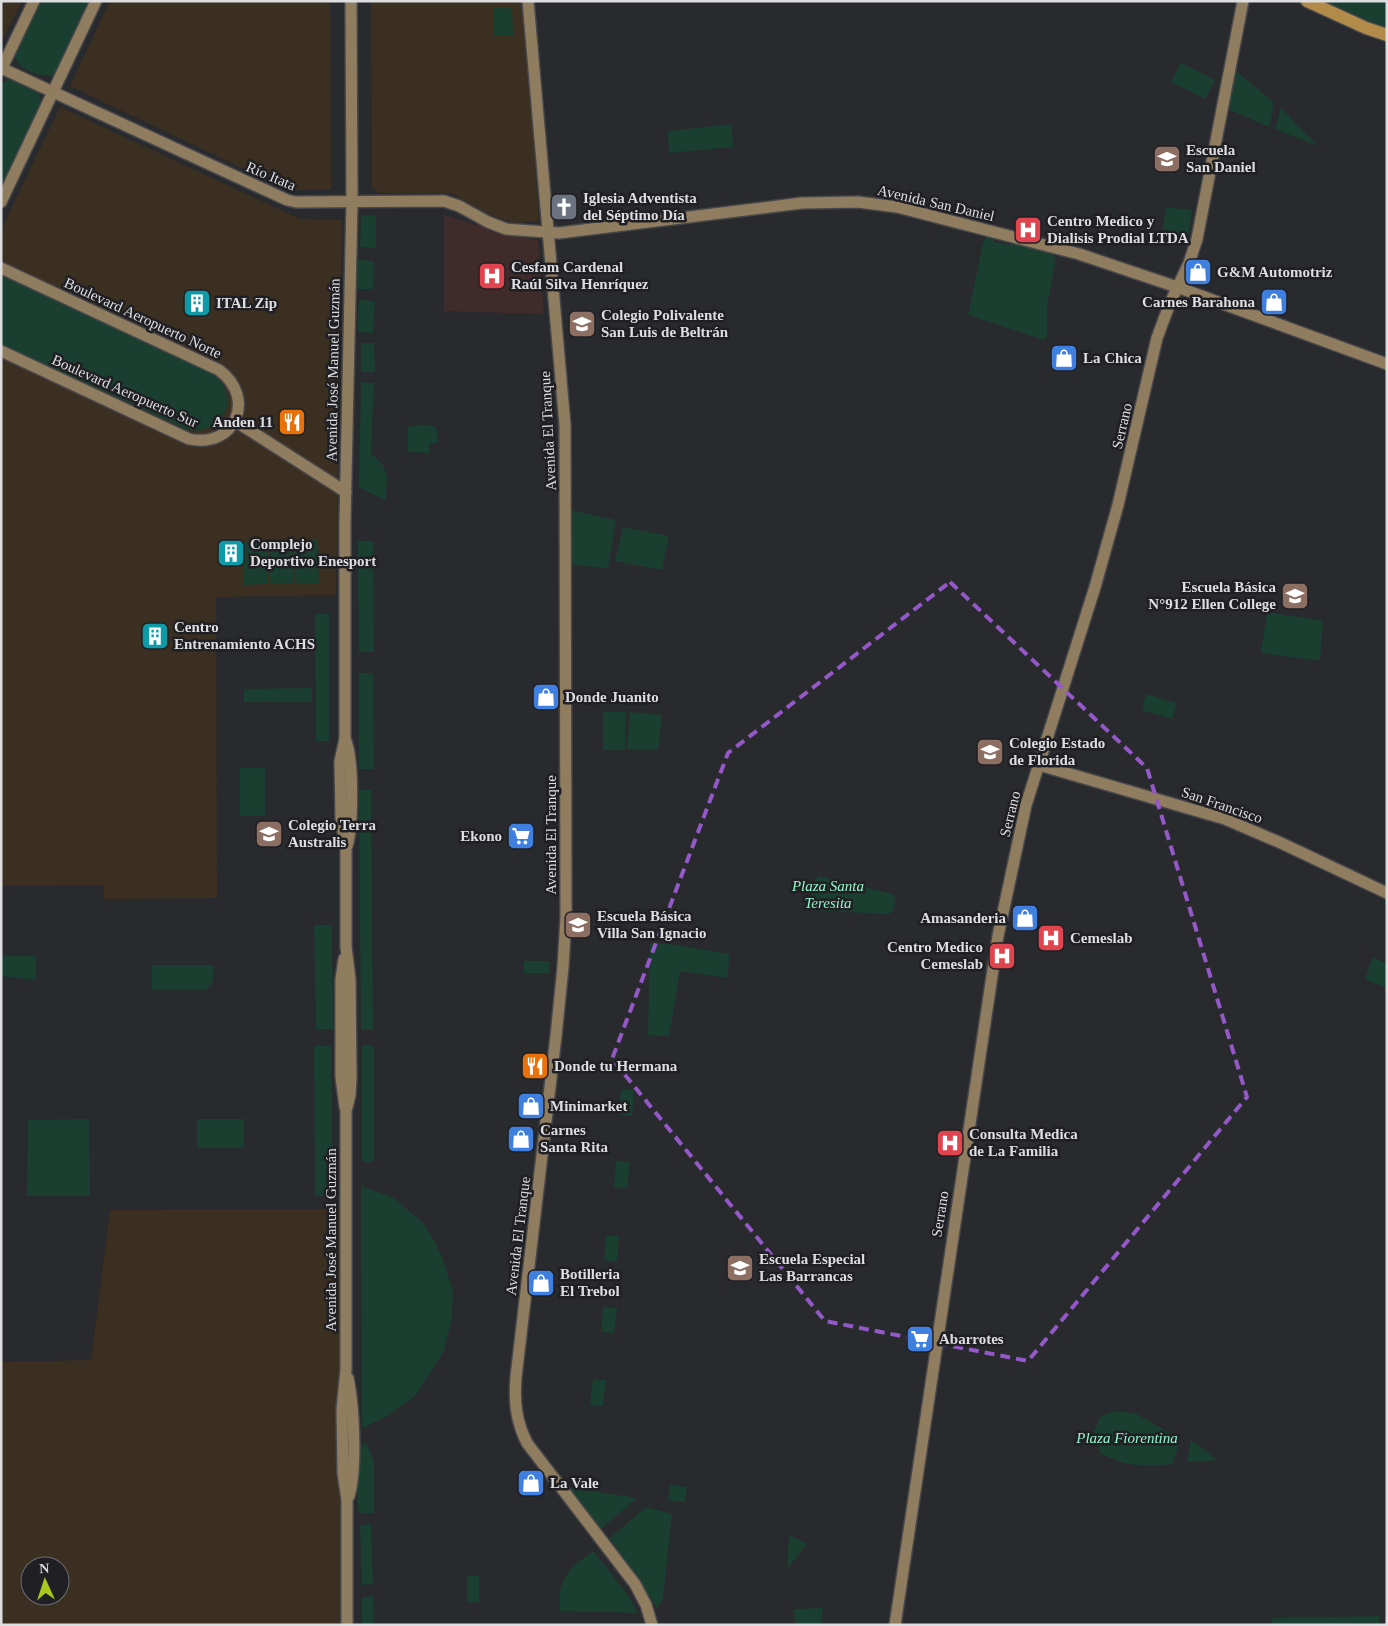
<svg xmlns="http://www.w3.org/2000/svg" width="1388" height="1626" font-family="'Times New Roman',serif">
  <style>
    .industrial { fill: #3b2f21; fill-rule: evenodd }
    .medical { fill: #402b2b }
    .green { fill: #1a3f30 }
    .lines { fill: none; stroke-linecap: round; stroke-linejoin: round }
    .secondary-casing { stroke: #47474b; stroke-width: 14 }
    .primary-casing { stroke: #47474b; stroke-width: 15 }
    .secondary { stroke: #907d5f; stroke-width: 11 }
    .primary { stroke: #b28b4b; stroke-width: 12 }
    .marked { fill: none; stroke: #9458c8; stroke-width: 4; stroke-dasharray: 10 6; stroke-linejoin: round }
    .labels { text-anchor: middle; stroke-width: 5; stroke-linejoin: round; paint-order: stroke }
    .poi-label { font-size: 15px; font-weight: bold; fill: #dedee1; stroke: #202024; text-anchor: start }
    .street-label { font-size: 15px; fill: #dedee1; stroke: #202024 }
    .park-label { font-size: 15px; font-style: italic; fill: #93f5cb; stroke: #202024 }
  </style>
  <rect width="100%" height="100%" fill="#292a2d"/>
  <g class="industrial">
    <polygon points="1,1 22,1 1,42"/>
    <polygon points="110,1 330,1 331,190 288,190 70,86"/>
    <polygon points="371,1 523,1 539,221 513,223 489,214 451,193 380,193 372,187"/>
    <polygon points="60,107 300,219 342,220 336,595 216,597 217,898 104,899 104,885 1,886 1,230"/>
    <path d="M340 1209 341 1625H1V1362L91 1360 110 1210ZM30 1566H60V1596H30Z"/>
  </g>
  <polygon class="medical" points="444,215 510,235 538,240 544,314 444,311"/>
  <g class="green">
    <path d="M39 1H92L55 75C41 78 15 70 15 53Z"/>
    <polygon points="1324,1 1387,1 1387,26 1376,25"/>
    <polygon points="494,7 512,7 513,35 494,35"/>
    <polygon points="1181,63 1215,80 1205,99 1171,82"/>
    <polygon points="1234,69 1274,103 1269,127 1228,109"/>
    <polygon points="9,80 14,80 38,92 42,106 1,192 1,83"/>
    <polygon points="1281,108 1318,146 1275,129"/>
    <polygon points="732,124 733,147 669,153 668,131"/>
    <polygon points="1166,207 1192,210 1187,246 1161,242"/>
    <polygon points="361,215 376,215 376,248 360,247"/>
    <polygon points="989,236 993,237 994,242 1009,245 1015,243 1051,252 1056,259 1047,305 1047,337 1044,340 968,315 983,243 985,239"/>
    <polygon points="358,260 374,261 373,289 357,289"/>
    <path d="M1 275 213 373C218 378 223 382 225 389 236 414 210 437 186 429L1 344Z"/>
    <polygon points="359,300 375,301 373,333 358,332"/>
    <polygon points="361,343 374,343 375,372 361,372"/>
    <polygon points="361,382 374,383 371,453 383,465 387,477 386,501 359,487"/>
    <polygon points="423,425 434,426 437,430 437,443 429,443 429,453 408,452 408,427"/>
    <polygon points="571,510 616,520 608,568 570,565"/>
    <polygon points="623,527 669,536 662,570 615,561"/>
    <polygon points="318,539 319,583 295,583 294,540"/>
    <polygon points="269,540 292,540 294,583 270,583"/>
    <polygon points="267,541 268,584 244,585 243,542"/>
    <polygon points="358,541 373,541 374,652 359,652"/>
    <polygon points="1267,612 1323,621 1320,661 1261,653"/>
    <polygon points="315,614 329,614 329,741 316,741"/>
    <polygon points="359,673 373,673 374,769 359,769"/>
    <polygon points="312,688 312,702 244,702 244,689"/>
    <polygon points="1146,694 1177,703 1172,719 1142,710"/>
    <rect x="603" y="712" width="22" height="38"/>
    <polygon points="630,712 662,715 658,750 627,749"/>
    <rect x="240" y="768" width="25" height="48"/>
    <polygon points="359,790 371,790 373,1030 361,1030"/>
    <polygon points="819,876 893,894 896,899 893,912 887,914 810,910 809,907 815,880"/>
    <polygon points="314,925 332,925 333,1029 316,1029"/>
    <polygon points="650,943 663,943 730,954 727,978 680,971 669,1036 648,1035"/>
    <polygon points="1,955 36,956 36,980 1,976"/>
    <polygon points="1372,957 1387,964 1387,987 1365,980"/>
    <rect x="524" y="961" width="25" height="12"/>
    <polygon points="152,965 213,965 213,981 207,989 152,990"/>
    <polygon points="362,1045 374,1046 374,1162 362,1162"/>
    <polygon points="314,1046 331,1046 333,1196 315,1196"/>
    <polygon points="621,1089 634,1090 632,1116 619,1115"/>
    <polygon points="89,1119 90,1196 27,1196 28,1120"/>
    <rect x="197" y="1119" width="47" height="29"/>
    <polygon points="616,1161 630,1162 627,1188 614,1187"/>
    <polygon points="361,1186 394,1198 425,1225 441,1254 453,1291 452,1317 444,1351 415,1396 386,1417 362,1428"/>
    <polygon points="606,1235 619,1236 617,1262 604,1260"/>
    <polygon points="603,1307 617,1308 614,1333 601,1332"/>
    <polygon points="593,1379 606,1380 603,1406 590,1405"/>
    <path d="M1113 1411 1135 1413 1180 1439 1173 1464C1143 1467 1127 1467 1100 1453L1094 1431 1101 1416Z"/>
    <polygon points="1191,1440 1218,1460 1187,1462"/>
    <polygon points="367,1444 374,1462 374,1513 362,1514 358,1510 357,1452 360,1445"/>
    <polygon points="670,1485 687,1487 685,1502 668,1500"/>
    <polygon points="568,1487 637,1498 600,1530"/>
    <polygon points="646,1507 672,1514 663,1598 657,1608 610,1538"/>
    <polygon points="371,1524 373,1584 362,1585 360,1525"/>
    <polygon points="789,1535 807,1544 787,1569 789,1536"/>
    <path d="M593 1551 628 1595 638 1613 560 1611C557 1578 568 1570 593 1551Z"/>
    <polygon points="467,1576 479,1576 479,1602 467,1603"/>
    <polygon points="373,1596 374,1625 362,1625 362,1597"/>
    <polygon points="823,1608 821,1625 795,1625 794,1609"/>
    <polygon points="1379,1616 1379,1625 1272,1625 1272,1618"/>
  </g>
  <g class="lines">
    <g class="secondary-casing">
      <g id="secondary">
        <path d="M528 1 565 425 566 917 563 967 556 1036 516 1377C514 1402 516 1421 527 1443L635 1584 646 1605 652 1625"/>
        <polyline points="1,68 287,200 296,202 444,201 459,206 488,222 506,229 559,233 802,203 858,202 897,207 1079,254 1177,287 1387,364"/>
        <polyline points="1,70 34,1"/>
        <polyline points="1,202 96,1"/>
        <path d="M1 268 219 370C257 398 235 449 189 439L1 351"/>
        <polyline points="235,421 346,492"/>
        <path d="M345 739C354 757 353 826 347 846"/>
        <polyline points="1039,765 1225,819 1281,843 1387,893"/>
        <polyline points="344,959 341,979 341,1077 345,1107"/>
        <path d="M348 1378C354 1406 357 1469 349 1496"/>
        <polyline points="347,1625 347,1500 343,1473 342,1409 346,1369 346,1111 350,1095 351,1078 350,979 346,947 346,850 341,818 340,761 345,739 345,521 352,202 351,1"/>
        <polyline points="895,1625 998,936 1026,805 1095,587 1118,505 1157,338 1170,303 1189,263 1197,239 1243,1"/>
      </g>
    </g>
    <g class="primary-casing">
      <polyline id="primary" points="1307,1 1366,28 1387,35"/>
    </g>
    <use href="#secondary" class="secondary"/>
    <use href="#primary" class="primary"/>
  </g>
  <path class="marked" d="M950 582 1147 768 1247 1097 1028 1361 825 1321 612 1059 728 753Z"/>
  <defs>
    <g id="school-square" transform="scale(1.4375)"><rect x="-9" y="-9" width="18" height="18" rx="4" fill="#8d6e63" stroke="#202024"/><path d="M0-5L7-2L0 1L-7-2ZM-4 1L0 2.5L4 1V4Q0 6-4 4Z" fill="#fff"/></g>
    <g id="church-square" transform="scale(1.4375)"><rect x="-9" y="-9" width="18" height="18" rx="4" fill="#6b7280" stroke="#202024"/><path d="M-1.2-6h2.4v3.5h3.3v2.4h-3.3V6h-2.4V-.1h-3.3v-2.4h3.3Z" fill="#fff"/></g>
    <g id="hospital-square" transform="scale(1.4375)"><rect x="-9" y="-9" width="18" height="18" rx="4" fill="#e0444e" stroke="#202024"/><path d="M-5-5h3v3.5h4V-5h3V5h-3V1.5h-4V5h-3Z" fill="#fff"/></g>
    <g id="shop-square" transform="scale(1.4375)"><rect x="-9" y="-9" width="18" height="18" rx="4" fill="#3f7fe0" stroke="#202024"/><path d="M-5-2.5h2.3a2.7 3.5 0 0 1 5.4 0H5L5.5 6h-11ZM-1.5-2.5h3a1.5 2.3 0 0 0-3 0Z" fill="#fff"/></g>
    <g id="building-square" transform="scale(1.4375)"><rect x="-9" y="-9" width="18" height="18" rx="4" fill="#0f9aa8" stroke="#202024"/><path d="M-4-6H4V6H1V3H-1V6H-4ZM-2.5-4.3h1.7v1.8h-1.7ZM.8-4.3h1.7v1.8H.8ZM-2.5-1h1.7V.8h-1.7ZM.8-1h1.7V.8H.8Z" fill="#fff"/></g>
    <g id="restaurant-square" transform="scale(1.4375)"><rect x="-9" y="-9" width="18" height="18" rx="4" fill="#e8710a" stroke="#202024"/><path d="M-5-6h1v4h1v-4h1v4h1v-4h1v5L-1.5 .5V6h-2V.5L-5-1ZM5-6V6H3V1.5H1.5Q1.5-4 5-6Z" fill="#fff"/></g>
    <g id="supermarket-square" transform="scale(1.4375)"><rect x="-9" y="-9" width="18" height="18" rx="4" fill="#3f7fe0" stroke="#202024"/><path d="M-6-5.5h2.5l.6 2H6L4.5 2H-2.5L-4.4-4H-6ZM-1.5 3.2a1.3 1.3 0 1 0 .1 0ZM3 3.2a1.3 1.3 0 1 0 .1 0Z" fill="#fff"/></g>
  </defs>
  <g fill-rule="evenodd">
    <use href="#school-square" x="1167" y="159"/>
    <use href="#church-square" x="564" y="207"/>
    <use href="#hospital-square" x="1028" y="230"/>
    <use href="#shop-square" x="1198" y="272"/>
    <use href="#hospital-square" x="492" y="276"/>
    <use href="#shop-square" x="1274" y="302"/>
    <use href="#building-square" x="197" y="303"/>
    <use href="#school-square" x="582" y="324"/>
    <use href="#shop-square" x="1064" y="358"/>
    <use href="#restaurant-square" x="292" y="422"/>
    <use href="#building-square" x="231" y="553"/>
    <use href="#school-square" x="1295" y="596"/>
    <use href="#building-square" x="155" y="636"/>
    <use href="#shop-square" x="546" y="697"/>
    <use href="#school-square" x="990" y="752"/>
    <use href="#school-square" x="269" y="834"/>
    <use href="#supermarket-square" x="521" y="836"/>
    <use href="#shop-square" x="1025" y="918"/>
    <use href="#school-square" x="578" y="925"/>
    <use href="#hospital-square" x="1051" y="938"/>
    <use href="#hospital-square" x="1002" y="956"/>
    <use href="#restaurant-square" x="535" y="1066"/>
    <use href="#shop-square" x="531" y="1106"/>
    <use href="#shop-square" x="521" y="1139"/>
    <use href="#hospital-square" x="950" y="1143"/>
    <use href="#school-square" x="740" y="1268"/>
    <use href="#shop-square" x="541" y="1283"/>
    <use href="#supermarket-square" x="920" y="1339"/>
    <use href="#shop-square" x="531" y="1483"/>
  </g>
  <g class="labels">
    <g class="poi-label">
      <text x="1186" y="155">Escuela<tspan x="1186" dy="17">San Daniel</tspan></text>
      <text x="583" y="203">Iglesia Adventista<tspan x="583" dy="17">del Séptimo Día</tspan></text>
      <text x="1047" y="226">Centro Medico y<tspan x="1047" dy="17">Dialisis Prodial LTDA</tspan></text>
      <text x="511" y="272">Cesfam Cardenal<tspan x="511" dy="17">Raúl Silva Henríquez</tspan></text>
      <text x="1217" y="277">G&amp;M Automotriz</text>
      <text x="1255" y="307" text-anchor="end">Carnes Barahona</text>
      <text x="216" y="308">ITAL Zip</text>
      <text x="601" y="320">Colegio Polivalente<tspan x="601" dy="17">San Luis de Beltrán</tspan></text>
      <text x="1083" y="363">La Chica</text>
      <text x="273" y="427" text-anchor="end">Anden 11</text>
      <text x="250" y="549">Complejo<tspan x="250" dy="17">Deportivo Enesport</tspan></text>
      <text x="1276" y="592" text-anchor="end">Escuela Básica<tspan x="1276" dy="17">N°912 Ellen College</tspan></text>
      <text x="174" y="632">Centro<tspan x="174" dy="17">Entrenamiento ACHS</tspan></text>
      <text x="565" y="702">Donde Juanito</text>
      <text x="1009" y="748">Colegio Estado<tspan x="1009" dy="17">de Florida</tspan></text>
      <text x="288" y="830">Colegio Terra<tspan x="288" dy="17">Australis</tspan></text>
      <text x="502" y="841" text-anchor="end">Ekono</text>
      <text x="597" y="921">Escuela Básica<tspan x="597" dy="17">Villa San Ignacio</tspan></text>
      <text x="1006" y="923" text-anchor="end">Amasanderia</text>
      <text x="1070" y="943">Cemeslab</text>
      <text x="983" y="952" text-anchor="end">Centro Medico<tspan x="983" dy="17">Cemeslab</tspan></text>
      <text x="554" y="1071">Donde tu Hermana</text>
      <text x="550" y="1111">Minimarket</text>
      <text x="540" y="1135">Carnes<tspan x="540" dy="17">Santa Rita</tspan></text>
      <text x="969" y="1139">Consulta Medica<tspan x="969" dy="17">de La Familia</tspan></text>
      <text x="759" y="1264">Escuela Especial<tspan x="759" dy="17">Las Barrancas</tspan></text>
      <text x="560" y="1279">Botilleria<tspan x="560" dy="17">El Trebol</tspan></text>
      <text x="939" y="1344">Abarrotes</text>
      <text x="550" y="1488">La Vale</text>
    </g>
    <g class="street-label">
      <text transform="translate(271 176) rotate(23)" y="5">Río Itata</text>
      <text transform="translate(936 203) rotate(13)" y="5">Avenida San Daniel</text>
      <text transform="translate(143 318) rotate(25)" y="5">Boulevard Aeropuerto Norte</text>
      <text transform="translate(333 370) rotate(-89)" y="5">Avenida José Manuel Guzmán</text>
      <text transform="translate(125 391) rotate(24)" y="5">Boulevard Aeropuerto Sur</text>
      <text transform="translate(1122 426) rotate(-77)" y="5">Serrano</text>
      <text transform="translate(548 431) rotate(-93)" y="5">Avenida El Tranque</text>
      <text transform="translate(1222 805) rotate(19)" y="5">San Francisco</text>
      <text transform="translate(1010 814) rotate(-76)" y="5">Serrano</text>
      <text transform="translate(551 835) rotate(-90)" y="5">Avenida El Tranque</text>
      <text transform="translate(940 1214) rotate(-81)" y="5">Serrano</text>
      <text transform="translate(518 1236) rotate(-83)" y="5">Avenida El Tranque</text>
      <text transform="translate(331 1240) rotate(-90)" y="5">Avenida José Manuel Guzmán</text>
    </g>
    <g class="park-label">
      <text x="828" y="891">Plaza Santa<tspan x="828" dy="17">Teresita</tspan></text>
      <text x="1127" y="1443">Plaza Fiorentina</text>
    </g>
  </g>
  <rect width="1388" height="1626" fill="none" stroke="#dedee1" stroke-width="5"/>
  <g transform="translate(45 1581) rotate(357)"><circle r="24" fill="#202024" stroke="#6c6c70"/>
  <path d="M0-4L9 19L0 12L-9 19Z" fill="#a7c81f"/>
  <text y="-8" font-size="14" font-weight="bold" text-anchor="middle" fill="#dedee1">N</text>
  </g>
</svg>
